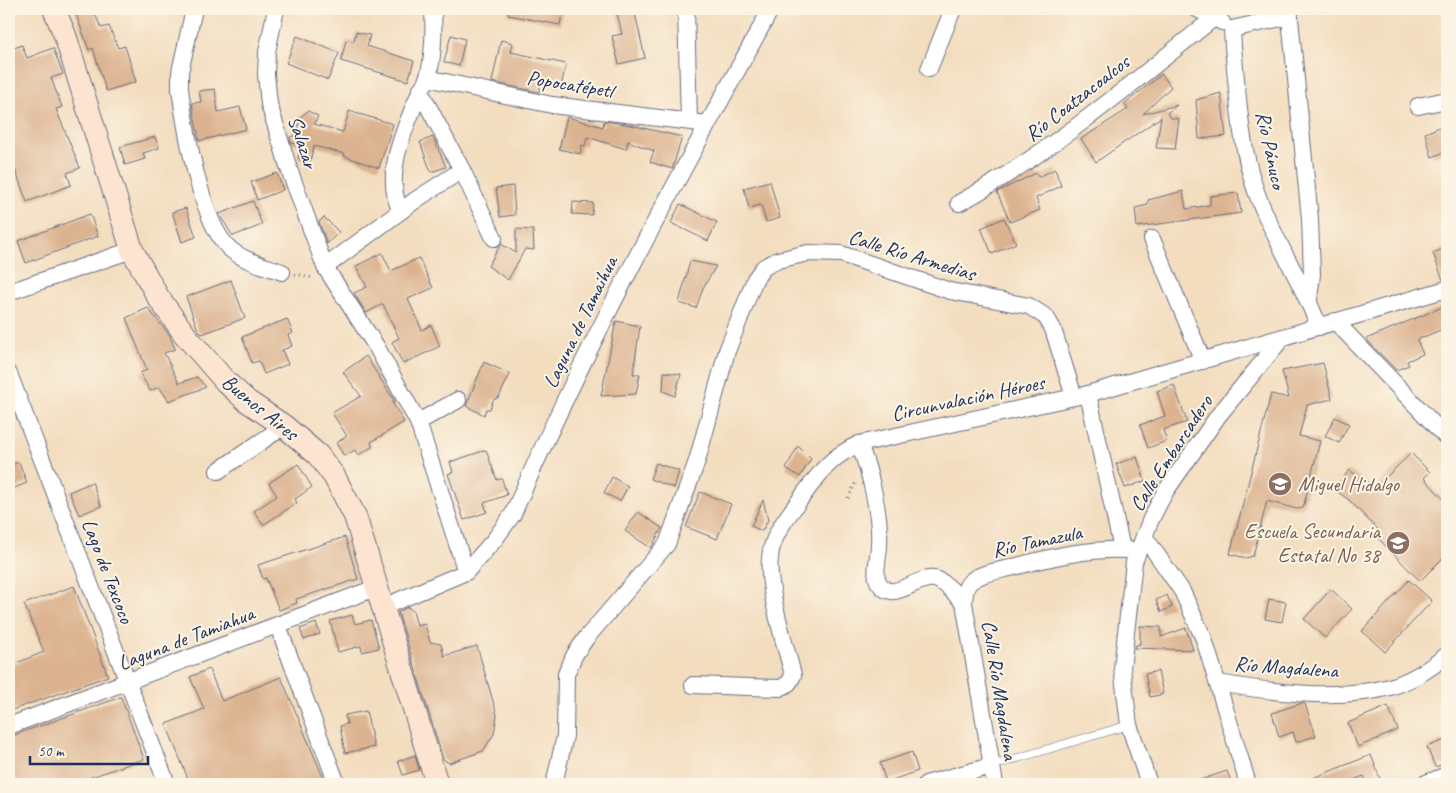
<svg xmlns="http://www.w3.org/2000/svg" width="1456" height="793" font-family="Caveat,sans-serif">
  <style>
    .building { fill: #dcb390 }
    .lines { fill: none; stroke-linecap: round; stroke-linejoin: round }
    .lane-casing { stroke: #676c80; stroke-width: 9 }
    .street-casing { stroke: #676c80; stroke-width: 18 }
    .secondary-casing { stroke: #676c80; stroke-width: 24 }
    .path { stroke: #676c80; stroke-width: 3; stroke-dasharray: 1 4; stroke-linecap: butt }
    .lane { stroke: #fff; stroke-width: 8 }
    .street { stroke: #fff; stroke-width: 16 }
    .secondary { stroke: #fde4d1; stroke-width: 22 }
    .labels { text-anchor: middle; stroke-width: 4; stroke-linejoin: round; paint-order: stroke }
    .street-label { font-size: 21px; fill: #1b2f5e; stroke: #fcf5e5 }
    .education-label { font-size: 21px; fill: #785e54; stroke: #fcf5e5; text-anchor: start }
  </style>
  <rect width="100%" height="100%" fill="#fcf5e5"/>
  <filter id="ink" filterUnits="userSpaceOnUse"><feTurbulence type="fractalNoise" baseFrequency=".02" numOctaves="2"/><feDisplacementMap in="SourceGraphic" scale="10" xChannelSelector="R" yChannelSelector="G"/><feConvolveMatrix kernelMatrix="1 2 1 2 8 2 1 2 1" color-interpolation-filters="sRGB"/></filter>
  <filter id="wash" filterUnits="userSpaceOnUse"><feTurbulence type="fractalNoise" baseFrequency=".0096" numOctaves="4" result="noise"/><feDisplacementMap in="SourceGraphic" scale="20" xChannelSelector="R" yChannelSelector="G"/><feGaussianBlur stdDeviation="1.12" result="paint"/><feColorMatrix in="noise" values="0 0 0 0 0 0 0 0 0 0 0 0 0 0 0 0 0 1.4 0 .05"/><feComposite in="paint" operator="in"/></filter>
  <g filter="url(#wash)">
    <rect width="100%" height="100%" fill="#f3ddbf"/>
    <g id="blocks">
      <g class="building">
        <polygon points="74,9 93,9 101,28 109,26 118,48 125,46 136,82 106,91 93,48 89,50"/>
        <polygon points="509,9 563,9 560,25 508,15"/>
        <polygon points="616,9 634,9 645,58 619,64 612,36 622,34"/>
        <polygon points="356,32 370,35 367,46 414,61 408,81 341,61 346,40 354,41"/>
        <polygon points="451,35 465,39 459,66 444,62"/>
        <polygon points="297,36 339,53 328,80 286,63"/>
        <polygon points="501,40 513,43 511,52 566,64 561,87 541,82 539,92 492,82"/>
        <polygon points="22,45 27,58 53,48 63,74 51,78 62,107 56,109 80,168 67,173 71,185 27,202 9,153 9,50"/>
        <polygon points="1162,74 1171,87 1143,114 1177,105 1167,113 1171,118 1179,119 1175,149 1156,148 1161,117 1096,162 1081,139 1128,109 1124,104"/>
        <polygon points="215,89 218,112 240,107 246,129 199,141 192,103 201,102 199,91"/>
        <polygon points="1221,93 1226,136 1199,139 1196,100"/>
        <polygon points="308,111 318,116 314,124 343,132 349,111 393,124 379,168 344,156 345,154 314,146 310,161 298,158 301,145 291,143 290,137 296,135 299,118"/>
        <polygon points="567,117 603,127 604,121 631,125 682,137 673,167 672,169 650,162 654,151 628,141 626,149 587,137 585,146 582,145 580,154 559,149"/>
        <polygon points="1447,124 1447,151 1432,157 1425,133"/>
        <polygon points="155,137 159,148 143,153 145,159 125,165 120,147"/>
        <polygon points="433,137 446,167 431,172 420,142"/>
        <polygon points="1055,169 1061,186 1036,198 1040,210 1010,222 997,192 1036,173 1038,177"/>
        <polygon points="277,173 283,190 257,200 251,182"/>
        <polygon points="770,181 780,218 766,222 761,205 749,208 744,188"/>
        <polygon points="513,186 515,215 500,217 496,188"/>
        <polygon points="1183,191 1186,209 1210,205 1210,196 1238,193 1241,213 1137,227 1135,208 1148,205 1148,200"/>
        <polygon points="253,201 262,225 233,236 219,214"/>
        <polygon points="573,202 593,203 592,215 572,214"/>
        <polygon points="680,204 717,222 708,241 671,223"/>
        <polygon points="186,208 196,237 182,242 172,212"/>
        <polygon points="90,214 98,236 26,263 18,241"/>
        <polygon points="324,217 339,232 327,244 319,222"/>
        <polygon points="1004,218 1016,243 992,254 981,228"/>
        <polygon points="516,229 533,230 534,250 525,249 508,280 488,266 501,244 516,253"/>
        <polygon points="1447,247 1447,279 1443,280 1433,253"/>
        <polygon points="382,253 391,271 419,258 433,288 408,299 422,330 431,325 440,346 403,364 392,342 399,338 383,304 366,313 354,293 367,287 356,266"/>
        <polygon points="690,261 716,266 703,288 696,308 679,303"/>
        <polygon points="231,280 245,318 202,334 198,330 186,297"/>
        <polygon points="1447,305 1447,327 1417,340 1423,354 1407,361 1409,365 1396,370 1366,339"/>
        <polygon points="148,308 170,336 175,349 164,353 179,383 197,377 206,387 169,401 159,387 150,391 140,373 147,370 126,318"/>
        <polygon points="287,319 293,333 288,335 292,346 282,350 288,364 264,374 259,361 252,363 242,337"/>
        <polygon points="616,321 640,326 633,374 640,374 636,394 601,396"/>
        <polygon points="366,356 395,402 392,402 404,422 371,442 372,447 358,455 355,450 344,456 336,443 347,436 332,413 361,396 343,372"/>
        <polygon points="484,362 510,374 499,397 493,400 490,409 486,409 484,415 466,406"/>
        <polygon points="1323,363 1332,399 1307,405 1299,436 1320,441 1303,508 1297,509 1267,501 1253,556 1246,558 1230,554 1271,394 1289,398 1282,371"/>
        <polygon points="664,372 681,374 675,396 663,391"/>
        <polygon points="1174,385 1187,422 1163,430 1167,441 1148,448 1140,425 1165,416 1157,391"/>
        <polygon points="1335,417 1349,424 1339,443 1325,436"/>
        <polygon points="798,446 811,459 800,477 786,468"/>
        <polygon points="486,450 497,480 502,479 507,495 484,503 487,512 464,520 448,474 453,472 450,462"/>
        <polygon points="1411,453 1430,472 1424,478 1447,503 1447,554 1420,581 1374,534 1378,530 1349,500 1335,490 1349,470 1375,488"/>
        <polygon points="1137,457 1145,481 1125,488 1116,464"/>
        <polygon points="19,462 27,483 9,490 9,466"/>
        <polygon points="656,463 679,471 674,488 650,479"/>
        <polygon points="298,464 312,487 295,499 297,503 263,525 254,511 277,496 269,483"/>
        <polygon points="612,477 628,486 620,501 604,493"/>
        <polygon points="92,482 101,506 79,515 69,492"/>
        <polygon points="700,492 731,504 717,539 686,527"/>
        <polygon points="763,500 768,520 762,531 751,526"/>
        <polygon points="638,512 662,528 651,548 625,531"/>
        <polygon points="345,537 358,579 296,599 297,603 279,610 266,578 263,579 258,565"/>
        <polygon points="1409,580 1432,601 1385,652 1362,631"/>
        <polygon points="74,586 108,676 9,711 9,666 44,652 24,604"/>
        <polygon points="1331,589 1352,609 1325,638 1304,619"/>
        <polygon points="1167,595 1172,607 1161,612 1156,600"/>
        <polygon points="1269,599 1286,602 1282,622 1265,619"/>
        <polygon points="408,607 413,611 417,626 425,624 430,642 441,644 444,656 477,646 497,715 494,734 483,751 449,763 443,759 398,612"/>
        <polygon points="352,615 355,624 371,620 379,648 362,652 361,646 338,652 330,621"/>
        <polygon points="316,623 320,634 304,640 300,629"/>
        <polygon points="1140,626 1161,627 1161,637 1186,628 1193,650 1134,648 1135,646 1140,644"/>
        <polygon points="209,669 222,701 281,677 326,784 190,784 166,724 204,709 190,677"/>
        <polygon points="1158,671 1163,694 1150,697 1145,674"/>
        <polygon points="121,697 144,759 71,784 12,784 9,774 9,737"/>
        <polygon points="1302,703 1305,704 1316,736 1296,742 1293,732 1279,737 1272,713"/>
        <polygon points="1388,706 1398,730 1358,747 1348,723"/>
        <polygon points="366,711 374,747 345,753 340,726 347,724 345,715"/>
        <polygon points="1447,739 1447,763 1435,767 1427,747"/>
        <polygon points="912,752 918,771 886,782 880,763"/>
        <polygon points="415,755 419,770 403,775 398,761"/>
        <polygon points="1371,755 1381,781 1367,784 1364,776 1343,784 1298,784"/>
        <polygon points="1227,771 1232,784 1194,784 1194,782"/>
      </g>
    </g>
  </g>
  <g filter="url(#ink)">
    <use href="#blocks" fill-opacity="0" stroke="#676c80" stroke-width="1"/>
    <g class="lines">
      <g class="lane-casing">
        <polyline id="lane" points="991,766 1129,725"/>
      </g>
      <g class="street-casing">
        <g id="street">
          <path d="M194 9 180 72V89C185 127 201 224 230 249 244 261 265 266 282 272"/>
          <polyline points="276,9 267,52 266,74 269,104 289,169 325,267 376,346 418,422 466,572"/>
          <polyline points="686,9 689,121"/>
          <polyline points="1197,9 1222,22"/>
          <polyline points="1289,9 1310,219 1312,274 1309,299"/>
          <path d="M1290 16 1232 29 1233 47C1238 95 1240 148 1257 194 1274 240 1302 281 1319 327"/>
          <polyline points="929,69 953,9"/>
          <polyline points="427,78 552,105 708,124"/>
          <polyline points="420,91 462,170 494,238"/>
          <polyline points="1418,106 1447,100"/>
          <path d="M959 203C1052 152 1132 83 1214 18"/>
          <path d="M401 211C382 176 405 128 419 94 421 88 426 83 428 77 434 55 434 31 433 9"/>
          <polyline points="1152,239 1203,361"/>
          <polyline points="325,267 417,199 462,170"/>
          <polyline points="9,292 132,250"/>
          <polyline points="1335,321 1447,438"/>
          <polyline points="9,374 167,784"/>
          <polyline points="1088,394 1122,549"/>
          <polyline points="418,422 458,400"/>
          <path d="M859 444C870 471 881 516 879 545 879 556 873 575 879 583 893 605 916 575 935 579 946 582 956 595 964 603"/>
          <polyline points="218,471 284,426"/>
          <polyline points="1144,536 1182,591 1204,639 1248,784"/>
          <path d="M383 607 466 572 495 539 513 514C588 340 680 174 771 9"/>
          <polyline points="278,626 337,784"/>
          <path d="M1218 683C1271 692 1338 701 1390 687 1411 681 1431 668 1447 655"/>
          <path d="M693 685 780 688C787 685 790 683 793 675 785 643 764 581 771 551 775 530 792 511 804 494 821 471 832 456 859 444L1088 394 1447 289"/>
          <polyline points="9,726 378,587"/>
          <polyline points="554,784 565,736 566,674 575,654 587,637 667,544 697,461 727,351 755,279 764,267 778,260 808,253 841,254 950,291 1029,306 1046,317 1053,329 1074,397"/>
          <polyline points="926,784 991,766"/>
          <path d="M995 784 964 603C965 595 964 588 970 582 980 573 997 571 1010 568 1051 557 1095 546 1138 551"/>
          <polyline points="1149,784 1129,725 1122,668 1134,562 1151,519 1165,492 1218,416 1283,337"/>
          <polyline points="1424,784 1447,775"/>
        </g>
      </g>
      <g class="secondary-casing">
        <polyline id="secondary" points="54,9 65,35 132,250 158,297 186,336 226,382 247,401 284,426 318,455 334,476 355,516 437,784"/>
      </g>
      <g class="path">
        <polyline points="295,274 313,278"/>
        <polyline points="848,498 856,482"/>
      </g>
      <use href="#lane" class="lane"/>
      <use href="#street" class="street"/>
      <use href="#secondary" class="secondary"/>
    </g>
  </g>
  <defs>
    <g id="school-disc" transform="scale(1.25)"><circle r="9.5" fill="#8d6e63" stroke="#fcf5e5"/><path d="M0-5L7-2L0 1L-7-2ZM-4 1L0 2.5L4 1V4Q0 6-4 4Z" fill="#fff"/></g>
  </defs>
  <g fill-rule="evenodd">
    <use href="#school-disc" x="1280" y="484"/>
    <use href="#school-disc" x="1398" y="543"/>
  </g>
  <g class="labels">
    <g class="street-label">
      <text transform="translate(570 84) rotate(9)" y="7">Popocatépetl</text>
      <text transform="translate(1077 98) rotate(-38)" y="7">Río Coatzacoalcos</text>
      <text transform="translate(303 142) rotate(72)" y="7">Salazar</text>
      <text transform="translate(1271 150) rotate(78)" y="7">Río Pánuco</text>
      <text transform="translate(912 255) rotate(17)" y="7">Calle Río Armedias</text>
      <text transform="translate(580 322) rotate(-64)" y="7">Laguna de Tamaihua</text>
      <text transform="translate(968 398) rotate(-12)" y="7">Circunvalación Héroes</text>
      <text transform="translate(260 407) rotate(39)" y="7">Buenos Aires</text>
      <text transform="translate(1171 453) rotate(-57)" y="7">Calle Embarcadero</text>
      <text transform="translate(1037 541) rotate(-12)" y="7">Río Tamazula</text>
      <text transform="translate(108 571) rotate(69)" y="7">Lago de Texcoco</text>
      <text transform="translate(186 638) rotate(-21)" y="7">Laguna de Tamiahua</text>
      <text transform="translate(1286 667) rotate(4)" y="7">Río Magdalena</text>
      <text transform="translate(1000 690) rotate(81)" y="7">Calle Río Magdalena</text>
    </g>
    <g class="education-label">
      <text x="1298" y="491">Miguel Hidalgo</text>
      <text x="1380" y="538" text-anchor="end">Escuela Secundaria<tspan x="1380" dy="24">Estatal No 38</tspan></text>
    </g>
  </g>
  <rect width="1456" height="793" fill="none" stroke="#fcf5e5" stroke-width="30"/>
  <path d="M30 756v8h118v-8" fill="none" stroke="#1b2f5e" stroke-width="2.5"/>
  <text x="38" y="756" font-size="15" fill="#1b2f5e" stroke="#fcf5e5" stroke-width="4" paint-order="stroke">50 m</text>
</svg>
